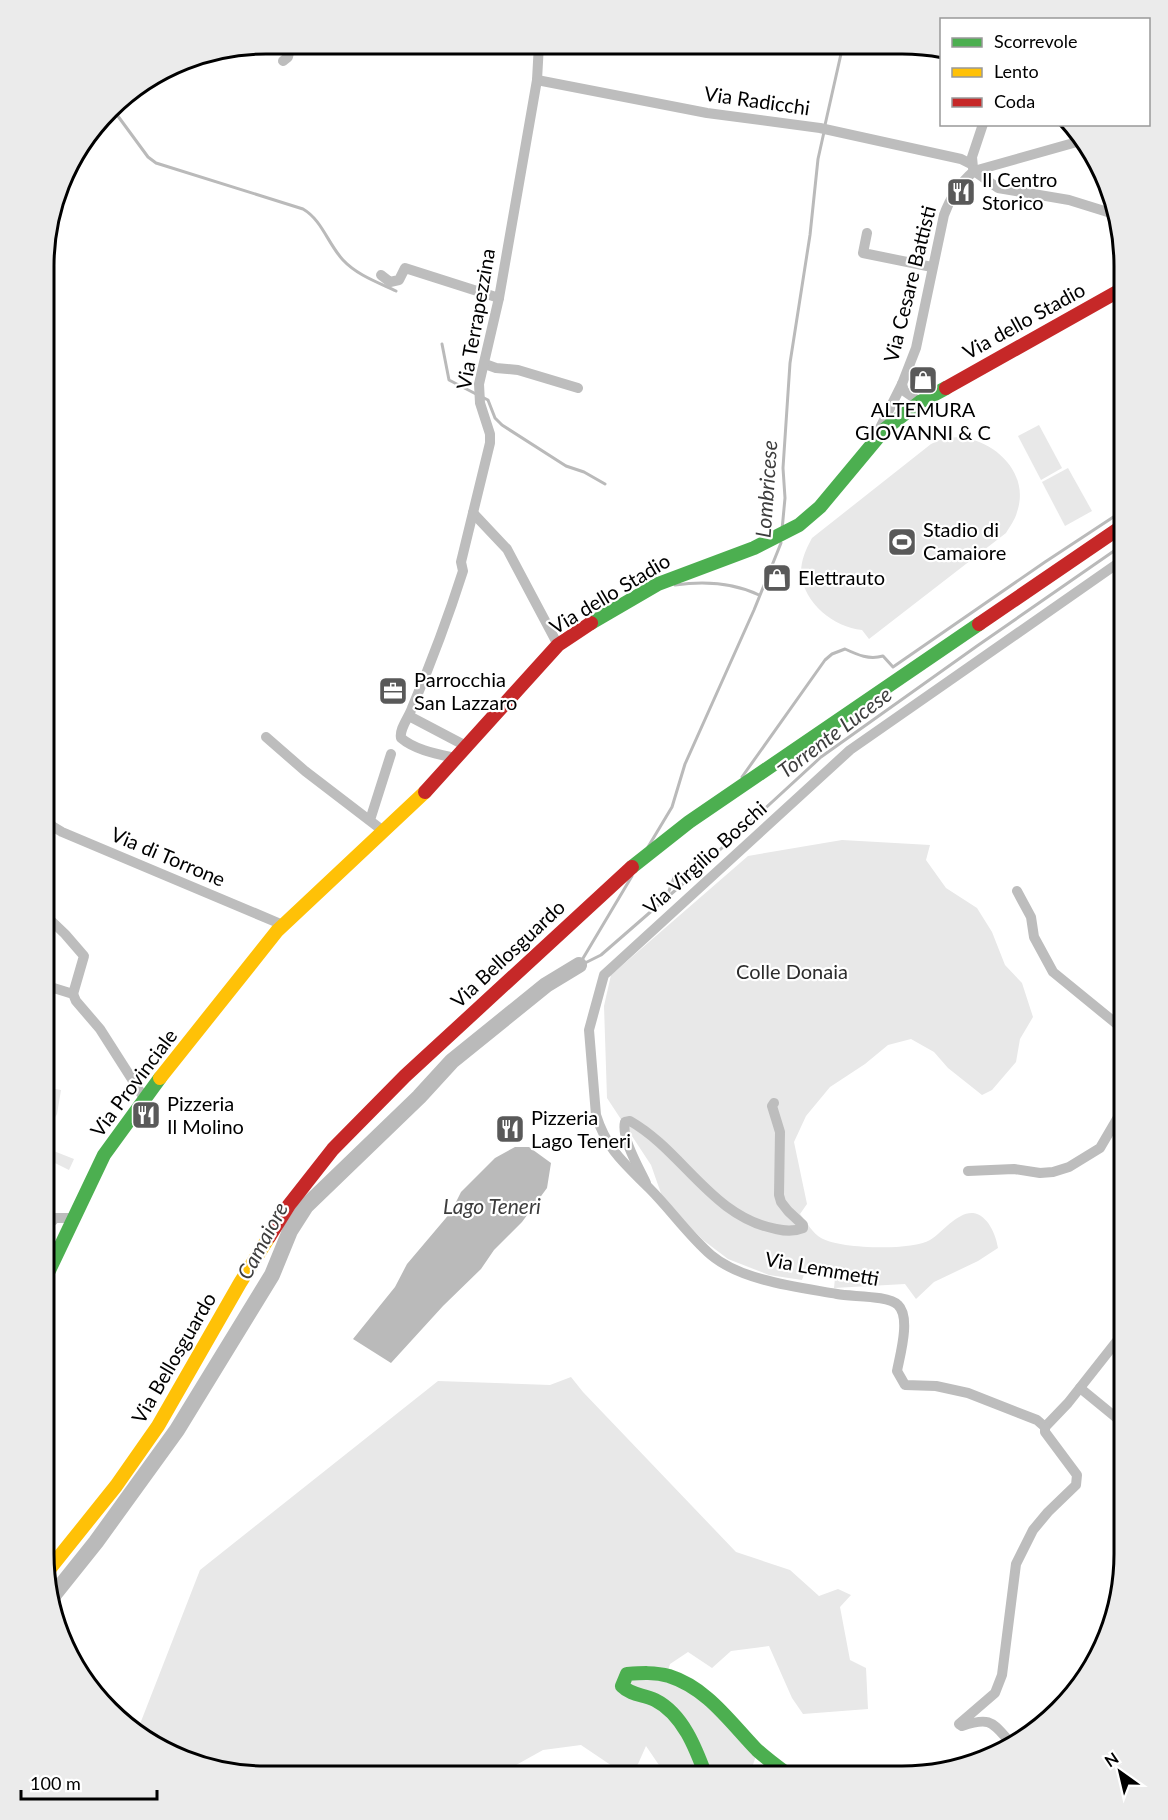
<svg xmlns="http://www.w3.org/2000/svg" width="1168" height="1820" font-family="Lato,sans-serif">
  <style>
    .green { fill: #e8e8e8 }
    .water { fill: #bababa }
    .lines { fill: none; stroke-linecap: round; stroke-linejoin: round }
    .stream { stroke: #bababa; stroke-width: 3 }
    .river { stroke: #bababa; stroke-width: 16 }
    .street { stroke: #bdbdbd; stroke-width: 10 }
    .fast { stroke: #4caf50; stroke-width: 14 }
    .slow { stroke: #ffc107; stroke-width: 14 }
    .jam { stroke: #c62828; stroke-width: 14 }
    .labels { text-anchor: middle; stroke-width: 4.5; stroke-linejoin: round; paint-order: stroke }
    .street-label { font-size: 20px; fill: #000; stroke: #fff }
    .poi-label { font-size: 20px; fill: #000; stroke: #fff; text-anchor: start }
    .park-label { font-size: 20px; fill: #2c2c2c; stroke: #fff }
    .water-label { font-size: 21px; font-style: italic; fill: #3d3d3d; stroke: #fff }
    .rim { fill: none; stroke: #000; stroke-width: 3 }
  </style>
  <rect width="100%" height="100%" fill="#fff"/>
  <g class="green">
    <polygon points="1039,425 1062,468 1041,480 1018,436"/>
    <path d="M961 437C997 442 1030 474 1017 512 1015 520 1010 526 1006 533L869 639 862 630C834 627 804 604 801 573 801 560 806 549 812 538L931 444 944 438Z"/>
    <polygon points="1068,468 1092,511 1065,526 1042,482"/>
    <path d="M842 840 930 845 926 860 946 888 977 908 992 932 1005 965 1022 983 1033 1017 1020 1039 1016 1062 992 1090 982 1095 948 1068 934 1052 911 1039 888 1045 865 1064 830 1087 806 1116 794 1142 807 1204 800 1214C806 1221 813 1234 821 1238 839 1249 912 1251 930 1240 943 1232 957 1212 973 1213 988 1215 996 1235 998 1248L978 1261 934 1282 916 1299 905 1284 834 1288 835 1278 806 1269 802 1280 769 1275 728 1259 703 1240 663 1199 651 1165 607 1098 604 1006 611 975 748 856Z"/>
    <path d="M44 1087 61 1090 57 1114 50 1126 46 1148 74 1159 69 1170 55 1163 44 1168C51 1183 50 1192 44 1206Z"/>
    <polygon points="571,1377 583,1392 736,1552 790,1570 819,1596 838,1589 851,1595 840,1607 850,1660 866,1668 868,1709 803,1714 792,1698 769,1646 731,1651 712,1668 688,1652 670,1664 664,1682 695,1689 756,1756 749,1776 681,1776 661,1768 646,1746 638,1764 627,1776 581,1745 543,1750 498,1775 237,1775 181,1760 132,1732 140,1724 200,1570 438,1381 550,1385"/>
  </g>
  <polygon class="water" points="515,1147 529,1147 551,1163 547,1188 522,1222 494,1250 481,1269 443,1306 391,1363 353,1339 395,1287 407,1264 451,1212 461,1192 495,1158"/>
  <g class="lines">
    <g class="stream">
      <path d="M112 108 148 157 156 163 303 209C322 220 328 244 343 260 357 275 377 282 396 291"/>
      <polyline points="825,125 843,45"/>
      <polyline points="442,344 449,380 476,394"/>
      <polyline points="482,397 488,400 495,418 502,425 566,466 584,472 605,484"/>
      <polyline points="782,530 785,498 783,468 790,363 810,235 818,159 824,132"/>
      <path d="M675 585C704 581 732 582 759 595"/>
      <path d="M742 777 825 660 832 654 845 649C858 655 869 660 883 656L893 667 1045 562 1124 510"/>
      <polyline points="648,847 672,807 685,764 754,610 781,543"/>
      <polyline points="667,896 675,875"/>
      <polyline points="579,965 632,876"/>
      <polyline points="581,965 601,955 686,881 821,757 977,646 1124,544"/>
    </g>
    <polyline class="river" points="52,1597 96,1542 177,1430 272,1275 290,1231 306,1206 419,1097 452,1061 546,985 579,965"/>
    <g class="street">
      <polyline points="283,61 288,57 291,44"/>
      <polyline points="537,80 707,113 820,128 961,159 971,164"/>
      <polyline points="973,168 972,157 983,124"/>
      <polyline points="974,171 998,188 1069,200 1114,214"/>
      <polyline points="867,233 863,253 932,267"/>
      <polyline points="381,275 390,282 399,280 405,268 499,298"/>
      <polyline points="485,364 496,368 518,370 578,388"/>
      <polyline points="902,384 904,391 920,402"/>
      <path d="M877 434 902 384 916 348 944 215C950 198 960 183 974 171L1084 140"/>
      <polyline points="473,513 507,549 558,645"/>
      <polyline points="409,716 466,746"/>
      <polyline points="266,737 305,771 382,830"/>
      <path d="M455 758C437 754 415 750 401 738 399 729 409 717 412 708 431 663 448 618 463 571L461 562 490 443V434L480 403 479 384 499 298 537 80 539 44"/>
      <polyline points="45,815 52,826 62,832 283,925"/>
      <polyline points="370,820 391,754"/>
      <polyline points="1017,891 1031,917 1034,937 1053,972 1124,1030"/>
      <polyline points="44,914 65,934 84,956 73,994"/>
      <polyline points="44,985 73,994 76,1001 100,1029 144,1098"/>
      <polyline points="968,1171 1014,1169 1040,1173 1053,1172 1069,1167 1100,1148 1124,1107"/>
      <path d="M646 1183C639 1168 621 1138 625 1122L630 1121C683 1151 712 1217 776 1229 785 1231 793 1232 803 1228V1225L788 1211 781 1202 779 1195 780 1132 772 1106 774 1103"/>
      <polyline points="44,1230 55,1218 68,1218 72,1221"/>
      <path d="M1124 1332 1068 1403 1045 1427 1037 1420 968 1393 936 1386 905 1385 897 1371C900 1355 911 1317 898 1305 888 1295 852 1297 837 1294 798 1287 742 1281 711 1255 688 1235 671 1210 649 1188 625 1164 607 1150 596 1115L589 1030 604 975 850 750 1124 559"/>
      <polyline points="1080,1388 1124,1424"/>
      <path d="M1012 1744C992 1723 992 1716 962 1726L959 1724 995 1693 1002 1675 1016 1564 1033 1530 1048 1512 1076 1485 1077 1475 1045 1432V1427"/>
    </g>
    <g class="fast">
      <polyline points="591,623 658,584 754,548 799,525 820,507 885,429 920,402 946,388"/>
      <polyline points="632,867 689,822 979,624"/>
      <polyline points="44,1281 104,1155 160,1078"/>
      <path d="M706 1776C696 1749 683 1714 655 1700 643 1694 632 1696 622 1686L627 1674C641 1673 655 1672 669 1676 707 1688 730 1722 757 1750 767 1759 779 1768 790 1776"/>
    </g>
    <g class="slow">
      <polyline points="160,1078 277,931 425,792"/>
      <polyline points="47,1572 116,1486 158,1426 240,1283 269,1237"/>
    </g>
    <g class="jam">
      <polyline points="946,388 1124,288"/>
      <polyline points="979,624 1124,525"/>
      <polyline points="425,792 558,645 591,623"/>
      <polyline points="269,1237 289,1205 333,1149 405,1076 632,867"/>
    </g>
  </g>
  <defs>
    <g id="restaurant-square" transform="scale(1.5)"><rect x="-9" y="-9" width="18" height="18" rx="4" fill="#595959" stroke="#fff"/><path d="M-5-6h1v4h1v-4h1v4h1v-4h1v5L-1.5 .5V6h-2V.5L-5-1ZM5-6V6H3V1.5H1.5Q1.5-4 5-6Z" fill="#fff"/></g>
    <g id="shop-square" transform="scale(1.5)"><rect x="-9" y="-9" width="18" height="18" rx="4" fill="#595959" stroke="#fff"/><path d="M-5-2.5h2.3a2.7 3.5 0 0 1 5.4 0H5L5.5 6h-11ZM-1.5-2.5h3a1.5 2.3 0 0 0-3 0Z" fill="#fff"/></g>
    <g id="stadium-square" transform="scale(1.5)"><rect x="-9" y="-9" width="18" height="18" rx="4" fill="#595959" stroke="#fff"/><path d="M0-5a6.5 5 0 1 0 0 10a6.5 5 0 1 0 0-10ZM-3.5-1.8h7v3.6h-7Z" fill="#fff"/></g>
    <g id="office-square" transform="scale(1.5)"><rect x="-9" y="-9" width="18" height="18" rx="4" fill="#595959" stroke="#fff"/><path d="M-6-3h4V-5.5h4V-3h4V5H-6ZM-1-4.5V-3h2v-1.5ZM-6 0V1H6V0Z" fill="#fff"/></g>
  </defs>
  <g fill-rule="evenodd">
    <use href="#restaurant-square" x="961" y="192"/>
    <use href="#shop-square" x="923" y="380"/>
    <use href="#stadium-square" x="902" y="542"/>
    <use href="#shop-square" x="777" y="578"/>
    <use href="#office-square" x="393" y="691"/>
    <use href="#restaurant-square" x="146" y="1115"/>
    <use href="#restaurant-square" x="510" y="1129"/>
  </g>
  <g class="labels">
    <g class="street-label">
      <text transform="translate(757 101) rotate(8)" y="7">Via Radicchi</text>
      <text transform="translate(910 284) rotate(-76)" y="7">Via Cesare Battisti</text>
      <text transform="translate(476 319) rotate(-80)" y="7">Via Terrapezzina</text>
      <text transform="translate(1024 321) rotate(-29)" y="7">Via dello Stadio</text>
      <text transform="translate(610 594) rotate(-31)" y="7">Via dello Stadio</text>
      <text transform="translate(168 857) rotate(23)" y="7">Via di Torrone</text>
      <text transform="translate(705 858) rotate(-42)" y="7">Via Virgilio Boschi</text>
      <text transform="translate(508 954) rotate(-43)" y="7">Via Bellosguardo</text>
      <text transform="translate(134 1083) rotate(-53)" y="7">Via Provinciale</text>
      <text transform="translate(822 1269) rotate(10)" y="7">Via Lemmetti</text>
      <text transform="translate(174 1358) rotate(-60)" y="7">Via Bellosguardo</text>
    </g>
    <g class="poi-label">
      <text x="982" y="187">Il Centro<tspan x="982" dy="23">Storico</tspan></text>
      <text x="923" y="417" text-anchor="middle">ALTEMURA<tspan x="923" dy="23">GIOVANNI &amp; C</tspan></text>
      <text x="923" y="537">Stadio di<tspan x="923" dy="23">Camaiore</tspan></text>
      <text x="798" y="585">Elettrauto</text>
      <text x="414" y="687">Parrocchia<tspan x="414" dy="23">San Lazzaro</tspan></text>
      <text x="167" y="1111">Pizzeria<tspan x="167" dy="23">Il Molino</tspan></text>
      <text x="531" y="1125">Pizzeria<tspan x="531" dy="23">Lago Teneri</tspan></text>
    </g>
    <g class="park-label">
      <text x="792" y="979">Colle Donaia</text>
    </g>
    <g class="water-label">
      <text transform="translate(767 489) rotate(-86)" y="7">Lombricese</text>
      <text transform="translate(835 733) rotate(-37)" y="7">Torrente Lucese</text>
      <text x="492" y="1214">Lago Teneri</text>
      <text transform="translate(263 1241) rotate(-62)" y="7">Camaiore</text>
    </g>
  </g>
  <path d="M0 0H1168V1820H0ZM266 54H902A212 212 0 0 1 1114 266V1554A212 212 0 0 1 902 1766H266A212 212 0 0 1 54 1554V266A212 212 0 0 1 266 54Z" fill="#ebebeb" fill-rule="evenodd"/>
  <path class="rim" d="M266 54H902A212 212 0 0 1 1114 266V1554A212 212 0 0 1 902 1766H266A212 212 0 0 1 54 1554V266A212 212 0 0 1 266 54Z"/>
  <rect x="940" y="18" width="210" height="108" fill="#ffffff" stroke="#999999" stroke-width="1.5"/>
  <rect x="952" y="38" width="30" height="9" fill="#4caf50" stroke="#999999" stroke-width="1.5"/>
  <text x="994" y="48" font-size="18" fill="#000000">Scorrevole</text>
  <rect x="952" y="68" width="30" height="9" fill="#ffc107" stroke="#999999" stroke-width="1.5"/>
  <text x="994" y="78" font-size="18" fill="#000000">Lento</text>
  <rect x="952" y="98" width="30" height="9" fill="#c62828" stroke="#999999" stroke-width="1.5"/>
  <text x="994" y="108" font-size="18" fill="#000000">Coda</text>
  <g transform="translate(1120 1772) rotate(326)" stroke="#ffffff" stroke-width="4.5" paint-order="stroke">
  <path d="M0-4.5L10 22L0 15L-10 22Z" fill="#000000"/>
  <text y="-9" font-size="16" font-weight="bold" text-anchor="middle" fill="#000000">N</text>
  </g>
  <path d="M21 1790v9h136v-9" fill="none" stroke="#000000" stroke-width="3"/>
  <text x="30" y="1790" font-size="18" fill="#000000" stroke="#ffffff" stroke-width="4.5" paint-order="stroke">100 m</text>
</svg>
